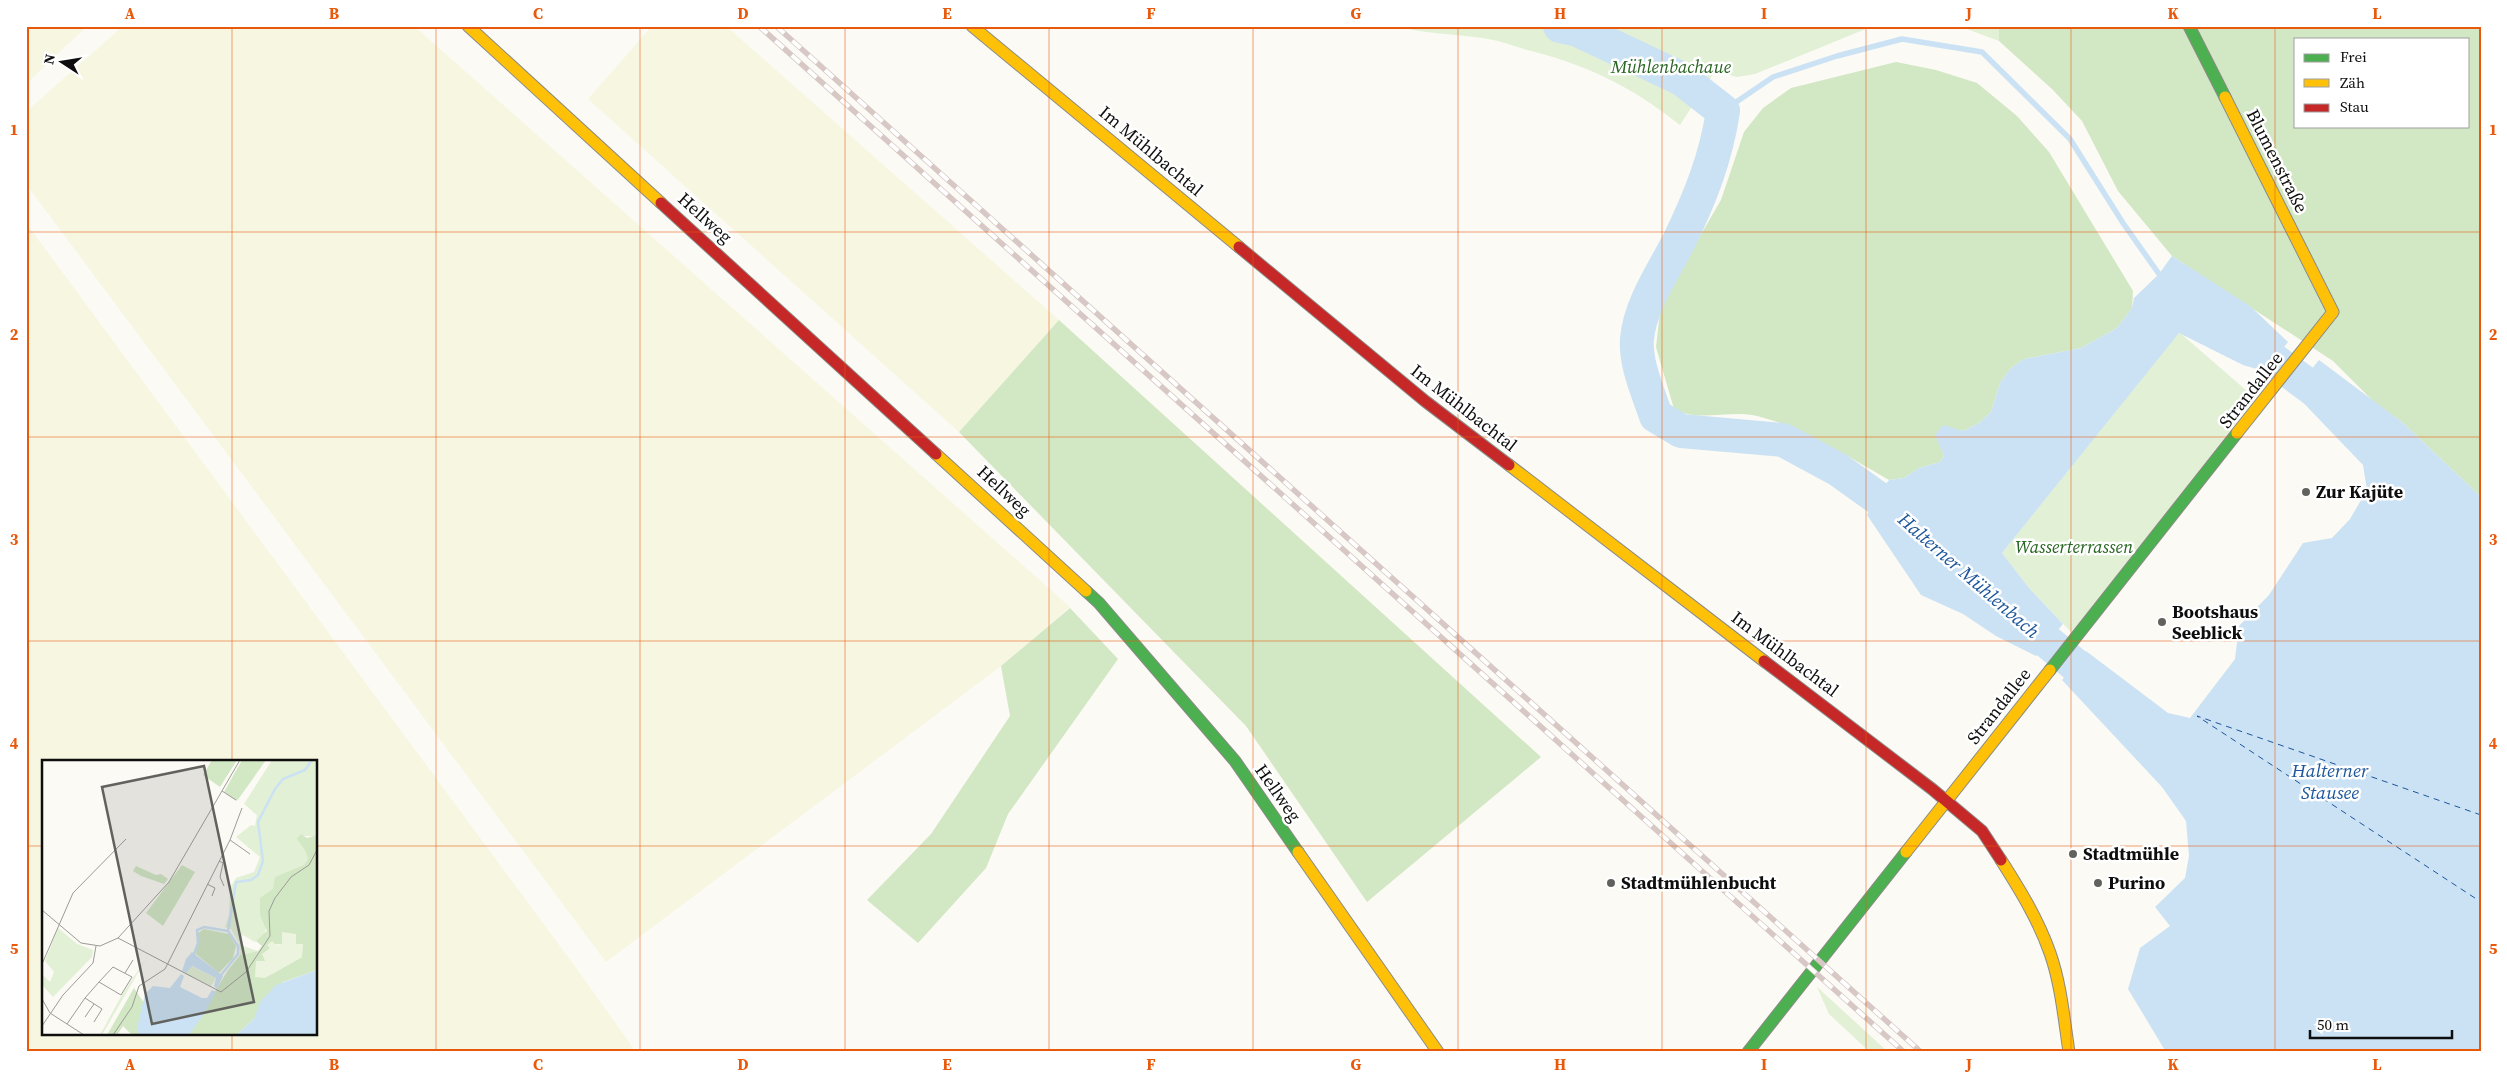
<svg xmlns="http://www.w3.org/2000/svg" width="2507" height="1078" font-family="'Source Serif 4',serif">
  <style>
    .farmland { fill: #f7f6e1; fill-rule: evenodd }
    .green { fill: #e2f0d5 }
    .forest { fill: #d2e7c3; fill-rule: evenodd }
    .water { fill: #cbe2f4 }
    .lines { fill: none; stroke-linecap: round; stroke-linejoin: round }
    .stream { stroke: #cbe2f4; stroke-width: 5.5 }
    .river { stroke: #cbe2f4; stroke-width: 34 }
    .ferry { stroke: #1d569b; stroke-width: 1; stroke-dasharray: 6 5; stroke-linecap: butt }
    .fast-casing { stroke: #8b8b88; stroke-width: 13 }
    .slow-casing { stroke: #8b8b88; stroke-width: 13 }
    .jam-casing { stroke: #8b8b88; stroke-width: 13 }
    .fast { stroke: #4caf50; stroke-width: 11 }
    .slow { stroke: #ffc107; stroke-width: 11 }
    .jam { stroke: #c62828; stroke-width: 11 }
    .rail-casing { stroke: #d7c7c5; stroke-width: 5.5 }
    .rail { stroke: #fff; stroke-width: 4; stroke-dasharray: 11; stroke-linecap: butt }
    .grid { fill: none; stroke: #e8590c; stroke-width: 1; stroke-opacity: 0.55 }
    .poi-dot { fill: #61615e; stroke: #fff; stroke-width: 2 }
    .labels { text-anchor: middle; stroke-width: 5; stroke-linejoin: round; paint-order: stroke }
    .park-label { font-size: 18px; font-style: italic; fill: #286421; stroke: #fff }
    .street-label { font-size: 18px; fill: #0e0e0e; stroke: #fff }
    .poi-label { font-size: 18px; font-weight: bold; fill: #0e0e0e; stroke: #fff; text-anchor: start }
    .water-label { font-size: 19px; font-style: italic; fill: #1d569b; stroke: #fff }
    .inset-river { fill: none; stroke: #cbe2f4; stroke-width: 2.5 }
    .inset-road { fill: none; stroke: #9c9c98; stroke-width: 1 }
    .view { fill: #61615e; fill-opacity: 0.15; stroke: #61615e; stroke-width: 2.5 }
    .inset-edge { fill: none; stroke: #0e0e0e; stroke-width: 2.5 }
    .neatline { fill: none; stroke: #e8590c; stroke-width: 2 }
    .grid-label { font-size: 16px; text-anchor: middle; font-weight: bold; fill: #e8590c }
  </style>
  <rect width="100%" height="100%" fill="#fbfaf4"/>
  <g class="farmland">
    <polygon points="26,26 87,26 26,84"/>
    <polygon points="123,26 414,26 1070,607 1001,666 606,962 26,184 26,112"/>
    <polygon points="652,26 726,26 1059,320 959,432 588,99"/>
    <path d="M26 223 582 976 636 1052H26ZM44 762H316V1034H44Z"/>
  </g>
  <g class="green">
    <path d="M1397 26H1873L1755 74 1737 77 1715 71 1680 125C1631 86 1585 64 1524 49 1511 45 1497 40 1483 38 1454 34 1425 34 1397 26Z"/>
    <polygon points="1959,26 1999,26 1999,41"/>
    <polygon points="2179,332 2255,398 2073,634 2029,588 2002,553"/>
    <polygon points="1817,987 1888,1052 1870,1052 1829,1014"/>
  </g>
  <g class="forest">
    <path d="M1999 26H2481V497L2402 422 2372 400 2333 361 2172 256 2118 191 2082 121 2052 89 1999 41ZM2296 39H2468V126H2296Z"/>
    <path d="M1896 62 1936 70 1977 83 2017 116 2049 152 2133 291 2132 308 2117 328 2081 348 2024 359 2011 368 2000 383 1991 412 1979 423 1963 431 1943 426 1936 434 1944 456 1940 462 1919 468 1904 478 1889 480C1846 456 1805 428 1757 416 1730 409 1698 423 1674 409L1656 347 1661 303 1721 200 1744 132 1763 108 1791 88Z"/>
    <polygon points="1059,320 1541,757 1367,902 1246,726 959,432"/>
    <polygon points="1070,608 1118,659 1008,814 986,868 918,943 867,900 931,834 1010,716 1001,666"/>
  </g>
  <g class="water">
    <polygon points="2172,256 2250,306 2288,342 2269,366 2265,363 2260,370 2243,365 2179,333 2002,553 2029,588 2063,624 2036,656 1996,636 1963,614 1921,595 1867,515 1876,497 1889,480 1904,478 1919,468 1940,462 1944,456 1935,435 1943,425 1963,431 1979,423 1991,412 2000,383 2011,368 2024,359 2081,348 2117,328 2132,308 2134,298 2159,274"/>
    <polygon points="2319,360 2402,422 2481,497 2481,1052 2166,1052 2128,989 2140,948 2170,926 2155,907 2185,878 2189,856 2186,821 2162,787 2062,680 2086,651 2168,713 2190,718 2235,659 2239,626 2269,595 2303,543 2332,538 2350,519 2367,490 2363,465 2293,392"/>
  </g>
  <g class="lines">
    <polyline class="stream" points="1723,111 1773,77 1837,56 1902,39 1982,52 2070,139 2123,223 2159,274"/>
    <g class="river">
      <path d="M1560 26 1578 30 1682 79 1723 111C1716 158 1700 198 1679 241 1664 271 1640 304 1637 339 1635 364 1648 392 1656 416L1681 431 1783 440 1837 469 1913 523"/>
      <polyline points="2237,333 2339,408"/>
      <polyline points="2013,613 2110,694"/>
    </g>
    <polyline class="ferry" points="2481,815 2197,716 2481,902"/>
    <g class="fast-casing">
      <g id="fast">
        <polyline points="2189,26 2225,97"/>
        <polyline points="1086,591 1099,603 1235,761 1298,852"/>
        <polyline points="2050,670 2237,433"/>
        <polyline points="1748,1052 1906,852"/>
      </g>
    </g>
    <g class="slow-casing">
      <g id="slow">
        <polyline points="468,26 661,203"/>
        <polyline points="972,26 1239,247"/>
        <polyline points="2225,97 2333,312 2237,433"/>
        <polyline points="936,454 1086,591"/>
        <polyline points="1509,465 1764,661"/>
        <polyline points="1298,852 1438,1052"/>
        <polyline points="1906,852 2050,670"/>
        <path d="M2001 860C2020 890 2038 919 2050 953 2061 984 2064 1019 2069 1052"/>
      </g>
    </g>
    <g class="jam-casing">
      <g id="jam">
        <polyline points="661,203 936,454"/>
        <polyline points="1239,247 1425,401 1509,465"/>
        <polyline points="1764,661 1932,789 1982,831 2001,860"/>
      </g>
    </g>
    <use href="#fast" class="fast"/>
    <use href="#slow" class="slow"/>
    <use href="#jam" class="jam"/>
    <g class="rail-casing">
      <g id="rail">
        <polyline points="759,26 1904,1052"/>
        <polyline points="776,26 1921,1052"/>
      </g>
    </g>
    <use href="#rail" class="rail"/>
  </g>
  <path class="grid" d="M232 26V762M436 26V1052M640 26V1052M845 26V1052M1049 26V1052M1253 26V1052M1458 26V1052M1662 26V1052M1866 26V1052M2071 26V1052M2275 26V1052M26 232H2481M26 437H2481M26 641H2481M26 846H44M316 846H2481M232 1034V1052"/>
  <g class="poi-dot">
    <circle cx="2306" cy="492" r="5"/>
    <circle cx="2162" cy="622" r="5"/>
    <circle cx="2073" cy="854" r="5"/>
    <circle cx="1611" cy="883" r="5"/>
    <circle cx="2098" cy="883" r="5"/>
  </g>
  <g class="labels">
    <g class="park-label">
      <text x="1671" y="73">Mühlenbachaue</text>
      <text x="2074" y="553">Wasserterrassen</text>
    </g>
    <g class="street-label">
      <text transform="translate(1151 151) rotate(40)" y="6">Im Mühlbachtal</text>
      <text transform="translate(2277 161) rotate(63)" y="6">Blumenstraße</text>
      <text transform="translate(705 218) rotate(42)" y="6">Hellweg</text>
      <text transform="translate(2251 390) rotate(-52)" y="6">Strandallee</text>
      <text transform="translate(1464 408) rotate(38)" y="6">Im Mühlbachtal</text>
      <text transform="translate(1004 491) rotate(43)" y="6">Hellweg</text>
      <text transform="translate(1785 654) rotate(37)" y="6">Im Mühlbachtal</text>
      <text transform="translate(1999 706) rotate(-52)" y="6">Strandallee</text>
      <text transform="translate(1278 793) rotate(55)" y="6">Hellweg</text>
    </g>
    <g class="poi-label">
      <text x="2316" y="498">Zur Kajüte</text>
      <text x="2172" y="618">Bootshaus<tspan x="2172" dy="21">Seeblick</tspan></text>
      <text x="2083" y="860">Stadtmühle</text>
      <text x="1621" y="889">Stadtmühlenbucht</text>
      <text x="2108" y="889">Purino</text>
    </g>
    <g class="water-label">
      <text transform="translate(1969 575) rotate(41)" y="7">Halterner Mühlenbach</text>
      <text x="2330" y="777">Halterner<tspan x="2330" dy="22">Stausee</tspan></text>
    </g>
  </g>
  <g transform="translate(42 760)">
    <rect width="275" height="275" fill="#fbfaf4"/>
    <path d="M230 0H275V76H261L268 100 224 168 222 176 213 182 201 175 198 180 201 186 216 191 198 195 197 183 189 169 183 167 187 155 188 128 194 118 212 112 218 97 194 77 209 65 213 66 215 55 202 44ZM16 168 35 184 51 190 50 197 11 237 0 225V214L8 222 12 212 3 201ZM105 197 60 275H58L81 233ZM149 206 174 218 169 226 143 214Z" fill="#e2f0d5"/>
    <path d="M170 0H195L178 27 161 15ZM200 0H224L195 41 182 32ZM259 74 265 78 275 75V210L241 222 212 259 194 275H147L186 210 198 195 216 191 220 186 214 181 225 171 218 155V138L231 129 233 117 262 105 266 99 263 90 255 79ZM240 172 254 184 260 197 230 214 214 201H223L228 188 226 185 240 184ZM140 105 153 112 121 166 104 153ZM94 106 114 115 119 114 126 119 122 124 99 116 91 111ZM162 169 187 174 194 186 191 198 177 213 154 194 156 173ZM92 228 102 243 96 264 97 275H90L81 266 75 275H65Z" fill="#d2e7c3" fill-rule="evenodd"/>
    <path d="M240 172 254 174V184H261L260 197 223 218 213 217 214 201H223L220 194 228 188 225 185 230 181 235 186 240 184Z" fill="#ecf4df"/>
    <path d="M150 192 181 216 175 229 172 226 174 218 150 206 144 213 140 211 144 199ZM275 210V275H194L212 259 218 242 234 225ZM139 214 142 216 138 227 160 238H165L170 230 174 232 162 254 147 275H97L95 268 103 234 111 226 128 228Z" fill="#cbe2f4"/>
    <path class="inset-river" d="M151 197 156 183 155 170 162 167 186 171 194 122 209 120 216 115 221 101 216 62 233 29 241 19 263 10 270 0M179 215 196 194V186L186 171M122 275 138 227 132 275M250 275 275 271"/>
    <path class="inset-road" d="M180 31 194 40M188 80 208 94M177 101 181 103 178 117 182 126M165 124 173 128 170 136M0 150 39 183 58 186 76 178 127 122 198 0M76 178 179 232 204 212 228 176 227 151 233 138 249 117 267 105 275 90M0 204 31 133 84 79M83 213 91 200M43 238 60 249 52 262M0 239 8 253 42 275M43 257 52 244M25 264 43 238 57 222 71 207 90 217 79 235 57 222M0 266 21 235 51 203 54 186M71 275 90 247 97 226 123 209 188 80 200 48"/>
    <path class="view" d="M162 6 212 242 110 264 60 27Z"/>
    <rect width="275" height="275" class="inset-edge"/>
  </g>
  <rect width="2507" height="1078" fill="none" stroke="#ffffff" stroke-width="55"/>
  <rect x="2294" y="38" width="175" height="90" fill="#ffffff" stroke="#9f9f9f"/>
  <rect x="2304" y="54" width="25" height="8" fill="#4caf50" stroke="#9f9f9f"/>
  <text x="2340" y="62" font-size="15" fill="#0e0e0e">Frei</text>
  <rect x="2304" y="79" width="25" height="8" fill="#ffc107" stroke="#9f9f9f"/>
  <text x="2340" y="88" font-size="15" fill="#0e0e0e">Zäh</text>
  <rect x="2304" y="104" width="25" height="8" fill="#c62828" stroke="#9f9f9f"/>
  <text x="2340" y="112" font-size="15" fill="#0e0e0e">Stau</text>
  <g transform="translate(62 62) rotate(282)" stroke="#ffffff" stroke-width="4" paint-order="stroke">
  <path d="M0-4L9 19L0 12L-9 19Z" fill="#0e0e0e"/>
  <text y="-8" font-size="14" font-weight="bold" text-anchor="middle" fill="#0e0e0e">N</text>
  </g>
  <path d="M2310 1030v8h142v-8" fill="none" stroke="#0e0e0e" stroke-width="2.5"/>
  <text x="2317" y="1030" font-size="15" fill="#0e0e0e" stroke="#ffffff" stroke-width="4" paint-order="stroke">50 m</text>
  <rect x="28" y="28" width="2452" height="1022" class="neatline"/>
  <g class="grid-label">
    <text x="130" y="19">A</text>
    <text x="334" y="19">B</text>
    <text x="538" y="19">C</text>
    <text x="743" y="19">D</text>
    <text x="947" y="19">E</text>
    <text x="1151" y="19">F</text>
    <text x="1356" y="19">G</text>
    <text x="1560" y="19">H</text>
    <text x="1764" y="19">I</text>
    <text x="1969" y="19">J</text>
    <text x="2173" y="19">K</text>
    <text x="2377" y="19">L</text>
    <text x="14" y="135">1</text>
    <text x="2493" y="135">1</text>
    <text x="14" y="340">2</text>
    <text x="2493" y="340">2</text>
    <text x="14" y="545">3</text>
    <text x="2493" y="545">3</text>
    <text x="14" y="749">4</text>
    <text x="2493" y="749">4</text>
    <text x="14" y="954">5</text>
    <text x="2493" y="954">5</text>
    <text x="130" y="1070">A</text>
    <text x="334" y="1070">B</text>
    <text x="538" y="1070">C</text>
    <text x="743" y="1070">D</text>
    <text x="947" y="1070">E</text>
    <text x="1151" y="1070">F</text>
    <text x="1356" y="1070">G</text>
    <text x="1560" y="1070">H</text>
    <text x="1764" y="1070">I</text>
    <text x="1969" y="1070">J</text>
    <text x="2173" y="1070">K</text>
    <text x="2377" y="1070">L</text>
  </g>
</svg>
